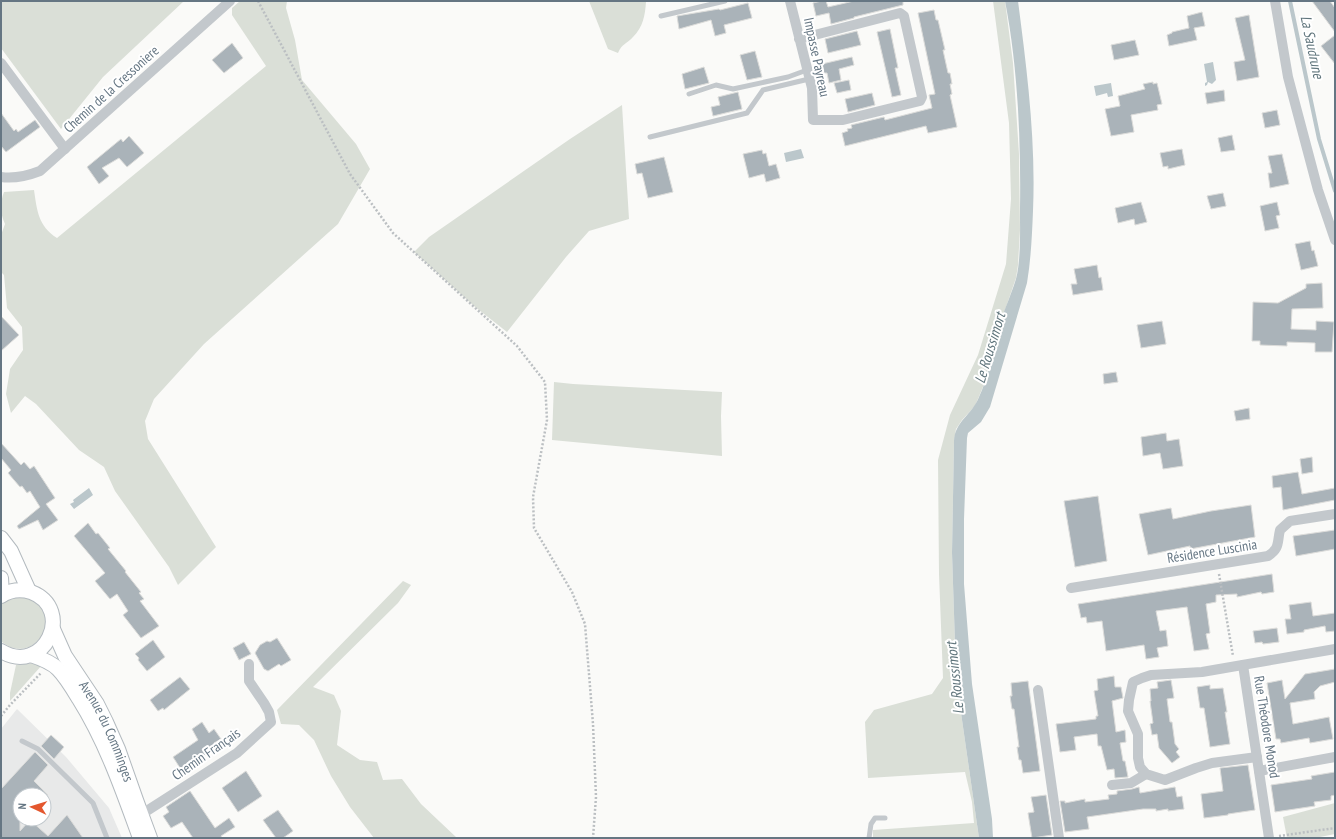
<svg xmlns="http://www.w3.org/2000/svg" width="1336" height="839" font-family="'PT Sans Narrow',sans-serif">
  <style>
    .built { fill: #e8e9e9; fill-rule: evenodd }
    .green { fill: #dadfd7 }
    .water { fill: #bbc7cb }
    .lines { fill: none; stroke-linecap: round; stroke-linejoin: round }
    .stream { stroke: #bbc7cb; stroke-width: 4 }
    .building { fill: #aab3b9; stroke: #dcdcda }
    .secondary-casing { stroke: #b3babf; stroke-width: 16 }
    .path { stroke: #bbbfc2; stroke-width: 2.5; stroke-dasharray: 2 2; stroke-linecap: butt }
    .lane { stroke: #c3c8cc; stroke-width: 5 }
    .street { stroke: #c3c8cc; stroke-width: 10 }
    .secondary { stroke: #fff; stroke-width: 14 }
    .labels { text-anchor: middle; stroke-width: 4; stroke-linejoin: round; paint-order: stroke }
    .street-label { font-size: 14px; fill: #657683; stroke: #fff }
    .water-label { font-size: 15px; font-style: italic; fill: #60757c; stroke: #fff }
  </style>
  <rect width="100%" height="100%" fill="#fafaf8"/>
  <path class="built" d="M17 709 66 757 109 808 122 838H1V729ZM20 795H44V819H20Z"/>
  <g class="green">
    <polygon points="1,1 184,1 103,77 61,129 1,48"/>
    <path d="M240 1H287L286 8 295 40 302 80 356 144 370 169 338 224 204 344 154 399 145 421 148 439 216 547 178 585 169 567 115 491 104 467 79 450 36 404 25 396 11 413 6 394 10 369 23 350 22 327 7 308 4 275 1 272V235L5 224C0 214 0 202 4 192L34 190C37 210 38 226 57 238L266 66 232 15V8Z"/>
    <path d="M589 1 646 2C645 16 643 27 633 37 627 44 622 43 618 53L608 49Z"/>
    <polygon points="993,1 1005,1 1013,63 1019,154 1020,230 1018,265 1016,278 996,336 985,382 975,406 962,420 956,429 954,441 952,553 955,644 960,706 979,838 873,838 873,830 974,823 972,802 965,772 868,778 865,722 874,710 932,694 943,678 939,574 938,460 950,415 978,355 1006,264 1011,199 1009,123"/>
    <polygon points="622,105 629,219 589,231 566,257 507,332 474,306 414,252 429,237 570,139"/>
    <polygon points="554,382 573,384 722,392 721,416 722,456 552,440"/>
    <polygon points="403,581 411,585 398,603 313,687 334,695 341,711 337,745 360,760 377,762 383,780 402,779 421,804 457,838 374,838 350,807 331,776 314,740 299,725 281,724 277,710"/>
    <path d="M14 597C18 597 23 597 27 597 29 598 32 600 35 602 64 621 31 667 1 641V604L8 599Z"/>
    <polygon points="33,663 42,665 10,701 10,693 16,665"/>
    <polygon points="1335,803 1335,834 1315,838 1287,838 1283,817"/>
  </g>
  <g class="water">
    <path d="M1005 1H1018C1027 71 1036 140 1033 211 1032 235 1031 259 1027 283L990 407 981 422 968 433 967 438 964 519V584L972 684 992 819 993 838H979L960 706 955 644 952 553 954 441C955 421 972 415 979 397 988 378 991 357 996 336 1001 317 1010 298 1016 279 1021 260 1020 229 1020 209 1021 142 1018 67 1005 1Z"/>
    <polygon points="1213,62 1216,80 1212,84 1208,82 1207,85 1205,86 1205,83 1207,82 1204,64"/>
    <polygon points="1111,83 1113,96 1108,97 1107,93 1096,96 1094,86"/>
    <polygon points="801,149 804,158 786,162 784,153"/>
    <polygon points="89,488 93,495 74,509 70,504 74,502 73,500"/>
  </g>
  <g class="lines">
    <polyline class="stream" points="1290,1 1319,139 1335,191"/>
  </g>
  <g class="building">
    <polygon points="822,1 826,1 828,7 854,1 903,1 903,5 854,17 854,18 831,24 829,13 816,16 813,3"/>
    <polygon points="1312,1 1330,1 1335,8 1335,32"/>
    <polygon points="748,3 752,18 724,25 726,33 715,36 711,20 679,29 677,16 719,9 720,10"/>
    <polygon points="934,10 936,20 938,20 945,50 943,50 948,73 950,73 952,84 950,84 952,94 950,95 957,127 928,133 926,126 845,146 842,133 848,131 847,129 852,128 851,125 884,117 885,120 932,108 929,95 935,94 918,13"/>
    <polygon points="1202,12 1205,26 1194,28 1197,40 1169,46 1167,35 1172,33 1172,32 1189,28 1187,16"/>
    <polygon points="1249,15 1259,77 1237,81 1234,62 1245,60 1235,18"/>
    <polygon points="890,29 898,68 895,68 901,95 892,97 877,32"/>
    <polygon points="857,31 861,45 828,53 825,39"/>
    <polygon points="1335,35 1335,64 1321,46"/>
    <polygon points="1135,40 1139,55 1114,60 1111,45"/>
    <polygon points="232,43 243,58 224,73 212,60"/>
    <polygon points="755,51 762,77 747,80 740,55"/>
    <polygon points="852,57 854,65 839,69 841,80 829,83 827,73 824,73 822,64"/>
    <polygon points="704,67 709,83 685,89 682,74"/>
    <polygon points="849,80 851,90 837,93 834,83"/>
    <polygon points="1153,82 1153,84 1157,83 1162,104 1157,105 1158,110 1131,115 1134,132 1111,136 1105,109 1120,106 1118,96 1145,89 1143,84"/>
    <polygon points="1224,90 1225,101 1207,104 1205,93"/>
    <polygon points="738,92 742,109 713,116 711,107 720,105 718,97"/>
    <polygon points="872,93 875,105 848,112 845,99"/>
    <polygon points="1277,110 1280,125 1265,128 1262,113"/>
    <polygon points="1,113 14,131 16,129 18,132 35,120 40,127 6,152 1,146"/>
    <polygon points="1232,135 1235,150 1221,152 1218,138"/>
    <polygon points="129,136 144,153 127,167 119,158 102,168 109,176 99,184 87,167 121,139 123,142"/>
    <polygon points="1182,149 1185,165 1168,169 1168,166 1163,167 1160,153"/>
    <polygon points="762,150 763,154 766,153 769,166 776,164 780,178 766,182 764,174 749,178 743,154"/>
    <polygon points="1282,154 1289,184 1270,188 1268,173 1272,173 1268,156"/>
    <polygon points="664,157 673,192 648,198 642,173 637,174 635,164"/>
    <polygon points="1223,193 1226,206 1211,209 1207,196"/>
    <polygon points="1141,202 1147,222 1135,225 1134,219 1118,223 1115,208"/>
    <polygon points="1277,202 1280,215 1276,216 1279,228 1265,231 1260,206"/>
    <polygon points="1310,241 1312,251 1314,250 1318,266 1301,270 1295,244"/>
    <polygon points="1097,265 1099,278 1101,277 1103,290 1073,295 1071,284 1077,284 1074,269"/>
    <polygon points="1322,283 1323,308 1292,309 1291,329 1316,330 1316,321 1334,322 1332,352 1315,352 1315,343 1287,342 1287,346 1260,345 1260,341 1252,341 1253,302 1278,303 1306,288 1306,284"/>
    <polygon points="1,316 19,335 1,351"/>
    <polygon points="1162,321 1166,344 1141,348 1137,325"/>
    <polygon points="1116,372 1118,382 1104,384 1103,374"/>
    <polygon points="1249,408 1250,419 1236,421 1234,411"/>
    <polygon points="1166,433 1167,441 1179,439 1183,466 1163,469 1160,453 1143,456 1141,437"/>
    <polygon points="1,443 21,465 24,462 30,469 34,466 55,498 46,504 58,520 43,530 38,520 19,529 17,526 40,507 30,491 27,493 22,486 20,487 8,473 11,470 1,458"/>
    <polygon points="1312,457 1313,472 1302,474 1300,459"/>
    <polygon points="1298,472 1302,494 1335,488 1335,500 1283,510 1281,487 1273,488 1272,476"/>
    <polygon points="1098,496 1107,561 1075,567 1064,501"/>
    <polygon points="1251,505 1255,537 1190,549 1190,546 1148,555 1139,514 1171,508 1173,519 1211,511"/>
    <polygon points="88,523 96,534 98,533 110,548 108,549 126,571 125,572 141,592 139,593 144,599 140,601 159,626 141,638 123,615 128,611 117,594 110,599 95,581 105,573 74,536"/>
    <polygon points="1335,530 1335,549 1296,556 1293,536"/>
    <polygon points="1272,574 1274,592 1262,594 1261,592 1237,597 1237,594 1216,595 1216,602 1206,604 1210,633 1206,634 1209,649 1194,651 1187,607 1156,611 1160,631 1166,630 1168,646 1157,648 1159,657 1146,659 1144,645 1106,651 1102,621 1087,623 1086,617 1081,618 1078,604"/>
    <polygon points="1311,602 1313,616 1335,613 1335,631 1326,632 1325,626 1304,630 1304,632 1287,634 1285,619 1291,619 1289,605"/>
    <polygon points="1277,628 1279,642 1263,644 1262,642 1255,643 1253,631"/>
    <polygon points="277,638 291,660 281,666 279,664 268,671 264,669 255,653 260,645 267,641 270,642"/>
    <polygon points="153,640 165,657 147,671 138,660 139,658 135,654"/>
    <polygon points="244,642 251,654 239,660 233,648"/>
    <polygon points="1335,669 1335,682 1320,686 1314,692 1315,699 1290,703 1293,724 1329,717 1333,739 1310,743 1309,738 1281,743 1280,739 1276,739 1267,683 1282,680 1285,699 1305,674"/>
    <polygon points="1114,676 1115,687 1121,687 1123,698 1112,701 1116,732 1125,730 1126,742 1120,743 1123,761 1125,761 1128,777 1115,778 1114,769 1107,770 1101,746 1098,746 1097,734 1074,737 1076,750 1060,752 1056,724 1096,719 1096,716 1098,716 1094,691 1098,690 1097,679"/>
    <polygon points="180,677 190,689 164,710 163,708 158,711 150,700"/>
    <polygon points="1171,680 1174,698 1167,699 1170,722 1172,722 1175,744 1179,749 1176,752 1180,757 1172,763 1159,748 1157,734 1152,735 1150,724 1153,723 1150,701 1151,701 1150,689 1158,688 1157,682"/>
    <polygon points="1028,681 1040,771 1023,773 1021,760 1019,760 1017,747 1019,747 1014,709 1012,709 1010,696 1012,696 1011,683"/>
    <polygon points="1210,685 1210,689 1223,688 1227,712 1225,712 1230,744 1210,747 1204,708 1200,708 1197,687"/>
    <polygon points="202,722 209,733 214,729 221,739 214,743 217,747 182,771 173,757 198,740 192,729"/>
    <polygon points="51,735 64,747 54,759 41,746"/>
    <polygon points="35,752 48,765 34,781 48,795 20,795 20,831 30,820 48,836 67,815 83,838 1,838 1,789"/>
    <polygon points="1248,765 1255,810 1228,814 1228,815 1204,818 1201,794 1223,791 1220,768"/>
    <polygon points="246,771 262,796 238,812 222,788"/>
    <polygon points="1335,772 1335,795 1331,796 1331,800 1314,802 1315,806 1275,812 1271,785 1312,779 1311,776"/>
    <polygon points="1139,787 1140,793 1175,787 1177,797 1182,796 1184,809 1168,811 1168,809 1156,811 1156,809 1143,809 1087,817 1089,829 1065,832 1060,801 1065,801 1065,803 1085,799 1085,802 1109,799 1108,795 1117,794 1117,791 1132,789"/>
    <polygon points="190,791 215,828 229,818 235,827 221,836 222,838 193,838 182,822 171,828 163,816 169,812 166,807"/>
    <polygon points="1046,795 1052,835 1032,838 1028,813 1034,812 1031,797"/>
    <polygon points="278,810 293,831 283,838 276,838 263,820"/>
  </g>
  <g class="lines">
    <g class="secondary-casing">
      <g id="secondary">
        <polyline points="1,538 11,551 29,591"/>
        <polyline points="1,578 2,595"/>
        <path d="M1 596C10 590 21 589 31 592 76 609 44 677 1 651"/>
        <path id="s1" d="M53 629 65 656 97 704 106 722 118 749 136 800 150 838"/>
        <path d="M31 655C40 658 51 662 58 669 66 677 73 689 79 699 106 742 123 791 140 838"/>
      </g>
    </g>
    <g class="path">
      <polyline points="258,1 350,174 393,233 517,346 545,382 547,420 533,497 534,528 572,592 585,624 593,724 596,797 593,838"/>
      <polyline points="1219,574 1233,656"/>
      <polyline points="1,716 10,705 41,673"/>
      <polyline points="1279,836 1335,828"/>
    </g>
    <g class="lane">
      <polyline points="661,16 725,1"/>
      <polyline points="689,94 716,85 733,89 788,77 807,70"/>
      <polyline points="650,137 747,113 763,90 809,79"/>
      <polyline points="22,741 38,749 93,803 107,838"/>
      <polyline points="869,838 871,824 875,818 885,818"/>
    </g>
    <g class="street">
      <polyline points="790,1 812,88 813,120 843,120 920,101 922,97 904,16 900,13 799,39"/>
      <polyline points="1275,1 1288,77 1318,190 1335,240"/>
      <polyline points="1,63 65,149"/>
      <path d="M1 177C15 179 27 176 40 171L230 1"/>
      <path d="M1071 588 1268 556C1280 548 1277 543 1280 530L1290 521 1335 514"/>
      <polyline points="1243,665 1269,838"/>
      <polyline points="1038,690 1059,838"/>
      <polyline points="1257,757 1212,763 1196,768 1165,780 1146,774 1140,767 1138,758 1138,734 1128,711 1129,700 1133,682 1142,678 1151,675 1202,672 1335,649"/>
      <polyline points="1259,771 1335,757"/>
      <polyline points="1112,785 1131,783 1146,774"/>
      <polyline points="142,814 237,753 271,722 269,712 264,703 249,681 249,664"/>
    </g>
    <use href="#secondary" class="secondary"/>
  </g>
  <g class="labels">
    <g class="street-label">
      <text transform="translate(817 57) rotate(78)" y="5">Impasse Payreau</text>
      <text transform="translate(111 89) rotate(-42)" y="5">Chemin de la Cressoniere</text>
      <text transform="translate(1212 551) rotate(-9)" y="5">Résidence Luscinia</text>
      <text transform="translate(1267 727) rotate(81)" y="5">Rue Théodore Monod</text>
      <text dy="5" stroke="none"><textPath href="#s1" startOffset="116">Avenue du Comminges</textPath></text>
      <text transform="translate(206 754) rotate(-35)" y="5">Chemin Français</text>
    </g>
    <g class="water-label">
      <text transform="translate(1312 47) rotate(78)" y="5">La Saudrune</text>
      <text transform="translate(990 348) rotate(-73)" y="5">Le Roussimort</text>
      <text transform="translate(955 678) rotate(-96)" y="5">Le Roussimort</text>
    </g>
  </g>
  <rect width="1336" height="839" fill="none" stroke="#657683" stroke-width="4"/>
  <g transform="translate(32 807) rotate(274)"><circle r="19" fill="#ffffff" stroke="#c1c8cd"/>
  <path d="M0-3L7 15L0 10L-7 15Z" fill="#e4572e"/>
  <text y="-6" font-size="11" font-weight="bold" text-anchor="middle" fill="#657683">N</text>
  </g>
</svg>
